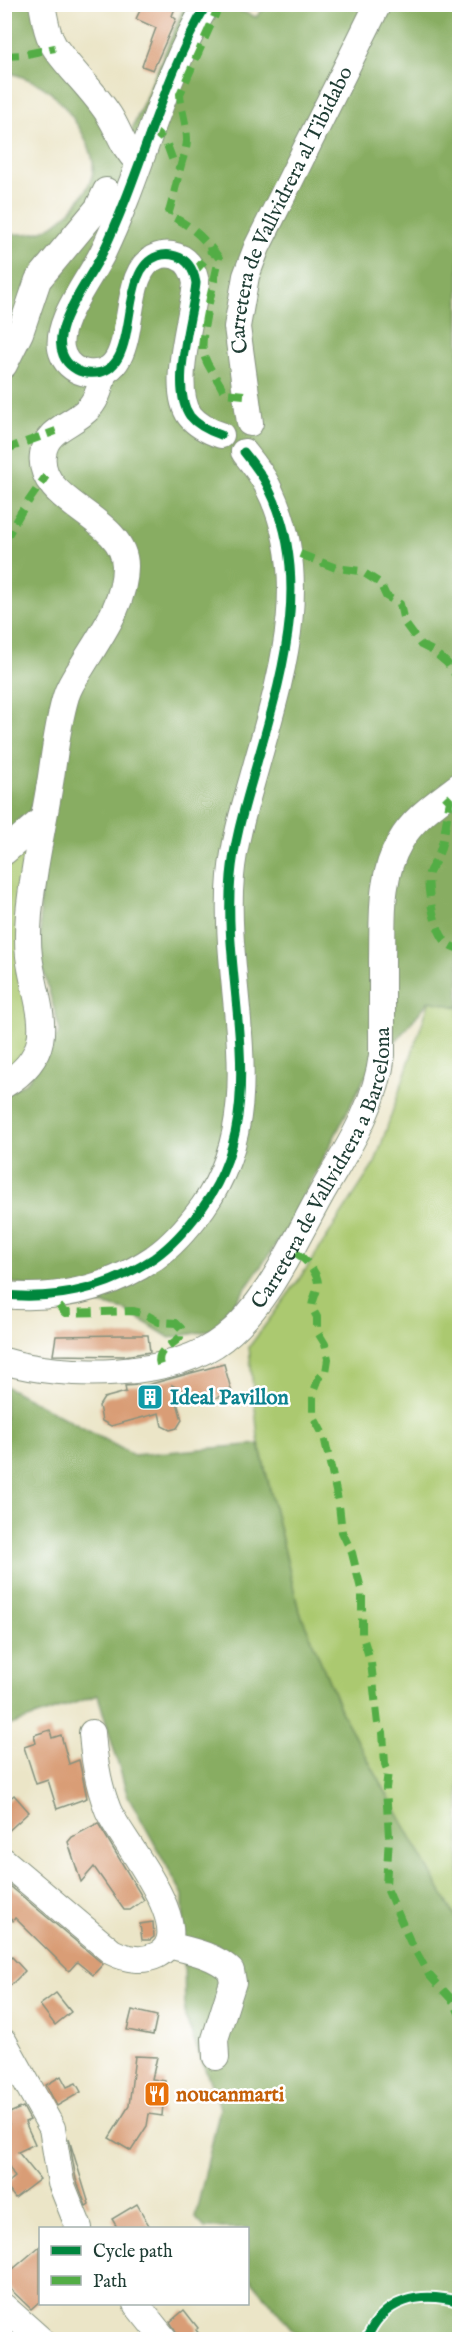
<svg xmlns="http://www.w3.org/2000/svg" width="464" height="2344" font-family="'IM FELL English',serif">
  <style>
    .green { fill: #abc96f; stroke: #658352; stroke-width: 1.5 }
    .forest { fill: #88ad62; stroke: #54754b; stroke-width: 1.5 }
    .building { fill: #d99d76 }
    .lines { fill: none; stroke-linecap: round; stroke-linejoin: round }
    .minor-casing { stroke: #85917e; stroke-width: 28 }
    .minor { stroke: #fff; stroke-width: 26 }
    .quiet { stroke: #52ad45; stroke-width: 8; stroke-dasharray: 15 8; stroke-linecap: butt }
    .cycleway-casing { stroke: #fff; stroke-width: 13 }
    .cycleway { stroke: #00873e; stroke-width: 9 }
    .labels { text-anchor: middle; stroke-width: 5; stroke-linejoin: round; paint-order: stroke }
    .street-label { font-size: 21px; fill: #1f3d34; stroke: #fff }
    .culture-label { font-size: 21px; font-weight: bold; fill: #0d838f; stroke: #fff; text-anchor: start }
    .food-label { font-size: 21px; font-weight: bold; fill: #c56008; stroke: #fff; text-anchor: start }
  </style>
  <rect width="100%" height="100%" fill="#fff"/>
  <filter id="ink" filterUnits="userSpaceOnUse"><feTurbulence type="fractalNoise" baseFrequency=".0167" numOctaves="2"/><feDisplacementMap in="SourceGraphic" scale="12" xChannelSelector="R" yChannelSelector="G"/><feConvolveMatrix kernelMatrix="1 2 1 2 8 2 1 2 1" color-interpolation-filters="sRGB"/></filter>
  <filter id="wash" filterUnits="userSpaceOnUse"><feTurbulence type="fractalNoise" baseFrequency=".008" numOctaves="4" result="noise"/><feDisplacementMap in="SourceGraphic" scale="24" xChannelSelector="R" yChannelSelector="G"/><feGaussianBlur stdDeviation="1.35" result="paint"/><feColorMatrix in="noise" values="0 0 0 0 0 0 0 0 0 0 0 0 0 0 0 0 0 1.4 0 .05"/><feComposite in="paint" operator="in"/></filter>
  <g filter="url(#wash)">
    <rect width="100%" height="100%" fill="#ebe5c7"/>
    <g class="green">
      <polygon points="27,846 33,1043 5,1078 5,866"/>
      <polygon points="430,1000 459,1007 459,1924 343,1715 298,1607 258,1438 249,1347 300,1278 375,1163"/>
    </g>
    <g class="forest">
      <path d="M5 5H50L54 29 130 134 185 5H226L256 17 267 5H459V1007L429 1001 364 1079 287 1229 217 1329 170 1338 125 1310 5 1281V1093L27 1082 60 1031 41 962 38 793 26 819 5 838V234C36 235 47 234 70 211 80 201 91 185 93 171 96 146 68 108 50 92 37 81 20 76 5 71Z"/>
      <polygon points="5,1386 133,1455 259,1444 298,1607 343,1715 459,1924 459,2339 300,2339 248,2276 248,2228 205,2228 195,2217 220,2108 185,2017 183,1895 127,1794 98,1695 5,1727"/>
    </g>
    <g id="blocks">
      <g class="building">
        <polygon points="143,4 168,4 175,8 172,16 176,19 153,70 142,66 156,28 136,19"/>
        <polygon points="125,1335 148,1335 150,1352 124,1356 53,1355 56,1336"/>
        <polygon points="224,1364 232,1393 202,1402 172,1385 182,1420 177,1428 170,1430 162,1426 159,1413 111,1426 102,1421 99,1406 104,1398 126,1392 125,1386 139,1385 140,1387"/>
        <polygon points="50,1730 52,1738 61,1735 69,1764 79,1760 87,1798 57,1809 48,1780 36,1784 24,1747 36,1743 34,1735"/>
        <polygon points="14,1795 29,1812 4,1835 4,1804"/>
        <polygon points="98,1823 144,1900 130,1910 124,1910 94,1867 81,1882 68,1842 72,1837"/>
        <polygon points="4,1881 103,1964 93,1975 77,1962 69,1971 15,1918 13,1921 4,1914"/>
        <polygon points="153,1922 154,1937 150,1940 142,1940 140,1924"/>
        <polygon points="12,1957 25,1971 4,1992 4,1965"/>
        <polygon points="56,1993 71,2012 55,2025 40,2005"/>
        <polygon points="132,2010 157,2016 153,2035 127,2030"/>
        <polygon points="135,2056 157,2057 152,2079 165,2081 162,2116 149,2114 147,2126 131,2151 109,2138 129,2106"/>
        <polygon points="61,2076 67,2087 76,2083 81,2092 57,2106 46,2085"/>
        <polygon points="23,2107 30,2120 25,2122 35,2144 18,2152 40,2179 15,2198 5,2185 15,2177 4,2158 4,2126 9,2124 5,2115"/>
        <polygon points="69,2139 89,2204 86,2206 76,2179"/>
        <polygon points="137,2204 151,2229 118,2229 112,2219"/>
        <polygon points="40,2246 40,2301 31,2309 4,2283 4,2260 13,2269"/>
        <polygon points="184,2310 198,2328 196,2330 204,2340 180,2338 170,2322"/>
      </g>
    </g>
  </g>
  <g filter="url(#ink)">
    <use href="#blocks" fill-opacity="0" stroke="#85917e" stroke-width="1.5"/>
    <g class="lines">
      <g class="minor-casing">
        <g id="minor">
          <path d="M42 4C45 20 47 36 56 49 72 72 94 91 109 115 121 134 121 145 138 162"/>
          <path d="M207 4C161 81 142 172 103 252 91 278 50 327 63 355 67 365 77 372 87 373 147 380 113 271 158 256 164 254 170 254 176 256 189 260 194 271 196 283 193 317 169 387 190 416 198 426 209 431 221 435"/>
          <polyline points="4,365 20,333 38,280 98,208 106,191"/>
          <path id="s1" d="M250 423 237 327 246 276 257 247 378 4"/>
          <polyline points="4,852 43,819"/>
          <path d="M4 1085C63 1049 36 1009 29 956 26 930 30 901 34 875 39 842 46 809 51 777 55 750 58 722 66 696 69 686 75 677 81 668 100 636 125 605 125 566 125 517 36 504 43 454 46 428 74 425 89 408 98 398 101 384 104 371"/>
          <path d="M4 1295C58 1300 109 1288 154 1258 174 1244 189 1226 203 1207 274 1108 221 987 231 876 234 842 244 809 253 777 279 683 316 579 267 485 261 473 252 462 244 452"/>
          <path id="s2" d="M4 1361C64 1379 173 1379 224 1338 267 1305 294 1242 320 1196 345 1152 376 1107 382 1055 382 1023 382 991 382 959 383 920 379 877 400 842 413 818 438 802 460 785"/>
          <path d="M4 1861 112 1952C126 1959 143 1962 157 1955 202 1932 120 1839 108 1810 98 1785 94 1760 92 1733"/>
          <path d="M168 1945C188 1950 216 1955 231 1971L233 1982 215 2039 216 2057"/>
          <polyline points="4,2042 52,2128 61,2183 79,2228"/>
          <polyline points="136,2304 165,2340"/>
          <polyline points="4,2307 41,2340"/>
        </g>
      </g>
      <use href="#minor" class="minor"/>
      <g class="quiet">
        <path d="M220 4 180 94C181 110 187 125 187 141 186 152 182 159 180 169 176 184 173 200 168 215 189 223 206 240 219 258 215 280 200 332 203 351 206 367 219 379 224 393L245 395"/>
        <polyline points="4,56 22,55 55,48"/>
        <polyline points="151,129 166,142 173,161 180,168"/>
        <polyline points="194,272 211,253 210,247"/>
        <polyline points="4,450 56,431"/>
        <polyline points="4,542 21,512 46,476"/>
        <polyline points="300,554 336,568 361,571 380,583 386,596 400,604 404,622 421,645 433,651 447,663 460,681"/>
        <path d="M445 796 450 801C446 819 445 839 438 856 436 862 431 867 429 873 426 889 435 932 447 943 450 946 455 948 460 949"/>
        <path d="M296 1253C305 1258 318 1273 318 1284 317 1293 312 1300 312 1308L317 1317V1331L325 1344 328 1359 326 1372 319 1378 313 1394V1416L324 1436 339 1505 342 1532 352 1553 362 1593V1634L371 1663 378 1724 383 1732 385 1764 388 1772 386 1788 389 1837 386 1885 388 1891 410 1941 429 1975 454 2002 460 2015"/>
        <path d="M59 1306 65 1313 133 1311 145 1314 159 1322 176 1323 181 1328 180 1337C171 1347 155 1350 160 1365"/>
      </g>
      <g class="cycleway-casing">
        <g id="cycleway">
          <path d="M207 4C161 81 142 172 103 252 91 278 50 327 63 355 67 365 77 372 87 373 147 380 113 271 158 256 164 254 170 254 176 256 189 260 194 271 196 283 193 317 169 387 190 416 198 426 209 431 221 435"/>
          <path d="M4 1295C58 1300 109 1288 154 1258 174 1244 189 1226 203 1207 274 1108 221 987 231 876 234 842 244 809 253 777 279 683 316 579 267 485 261 473 252 462 244 452"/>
          <path d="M366 2340C383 2298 420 2291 460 2302"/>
        </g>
      </g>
      <use href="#cycleway" class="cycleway"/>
    </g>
  </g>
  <defs>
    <g id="building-square" transform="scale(1.35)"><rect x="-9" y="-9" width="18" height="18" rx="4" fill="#0f9aa8" stroke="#fff"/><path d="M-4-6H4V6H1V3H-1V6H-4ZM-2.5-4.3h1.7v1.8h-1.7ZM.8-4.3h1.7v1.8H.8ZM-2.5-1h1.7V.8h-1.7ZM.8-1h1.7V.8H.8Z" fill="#fff"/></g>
    <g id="restaurant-square" transform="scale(1.35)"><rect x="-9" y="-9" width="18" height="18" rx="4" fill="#e8710a" stroke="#fff"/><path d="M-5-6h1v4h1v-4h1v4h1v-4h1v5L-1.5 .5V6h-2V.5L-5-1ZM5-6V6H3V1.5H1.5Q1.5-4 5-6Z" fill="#fff"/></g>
  </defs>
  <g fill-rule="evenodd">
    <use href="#building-square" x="150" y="1397"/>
    <use href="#restaurant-square" x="157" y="2094"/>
  </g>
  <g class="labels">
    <g class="street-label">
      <text dy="7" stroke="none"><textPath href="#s1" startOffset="225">Carretera de Vallvidrera al Tibidabo</textPath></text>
      <text dy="7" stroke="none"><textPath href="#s2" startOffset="428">Carretera de Vallvidrera a Barcelona</textPath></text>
    </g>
    <g class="culture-label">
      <text x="170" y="1404">Ideal Pavillon</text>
    </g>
    <g class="food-label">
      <text x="176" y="2101">noucanmarti</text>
    </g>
  </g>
  <rect width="464" height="2344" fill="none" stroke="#fff" stroke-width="24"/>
  <rect x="39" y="2227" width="210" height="78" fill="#ffffff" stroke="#a5b1ae" stroke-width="1.5"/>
  <rect x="51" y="2246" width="30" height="9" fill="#00873e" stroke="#a5b1ae" stroke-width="1.5"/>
  <text x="93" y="2257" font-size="18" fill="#1f3d34">Cycle path</text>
  <rect x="51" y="2276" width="30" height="9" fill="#52ad45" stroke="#a5b1ae" stroke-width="1.5"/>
  <text x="93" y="2287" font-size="18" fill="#1f3d34">Path</text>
</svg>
